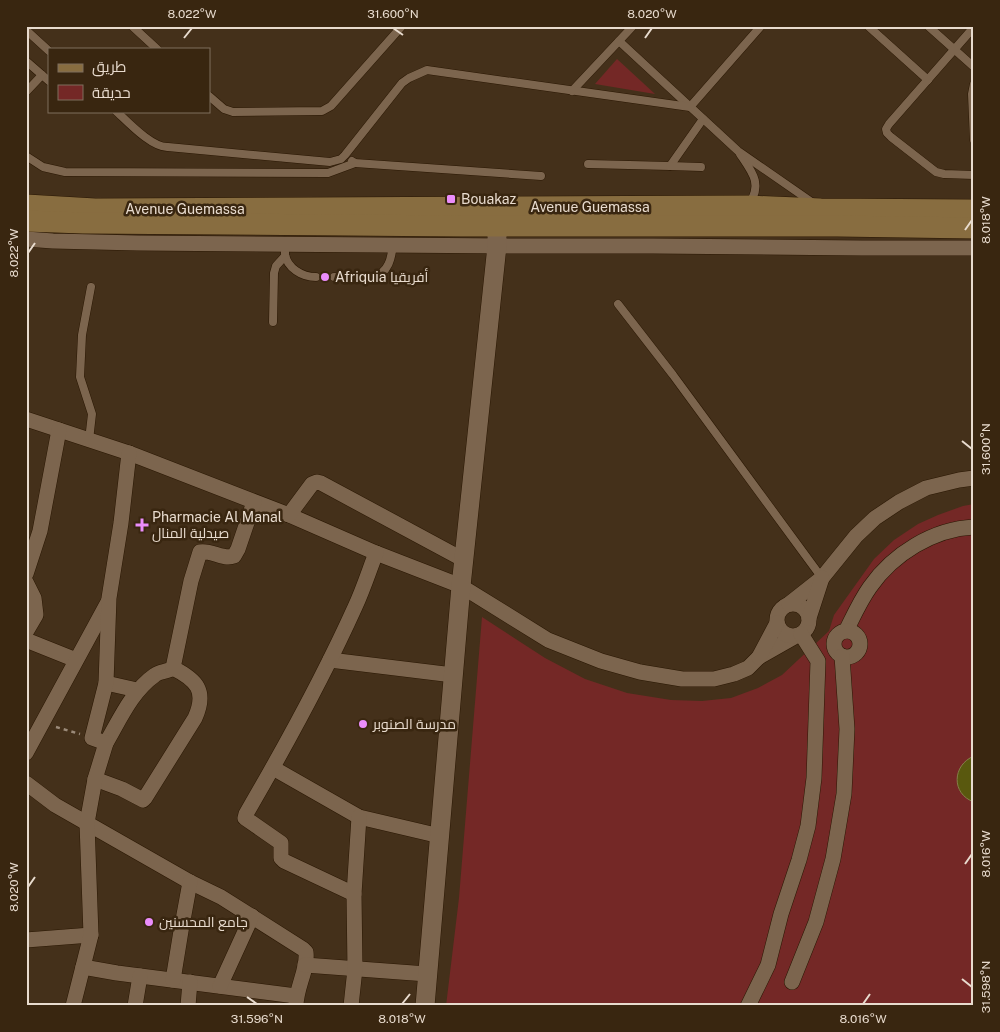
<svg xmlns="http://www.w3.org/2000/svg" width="1000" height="1032" font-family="'Public Sans',Cairo,sans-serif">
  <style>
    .green { fill: #742826 }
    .water { fill: #59580e; stroke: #847f48 }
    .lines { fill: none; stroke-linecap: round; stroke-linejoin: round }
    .service-casing { stroke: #2a1703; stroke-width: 9 }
    .minor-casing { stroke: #2a1703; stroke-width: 16 }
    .tertiary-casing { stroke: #2a1703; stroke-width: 20 }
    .secondary-casing { stroke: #2a1703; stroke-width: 22 }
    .path { stroke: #9b8a79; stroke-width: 2.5; stroke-dasharray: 4 4; stroke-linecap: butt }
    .service { stroke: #7c654e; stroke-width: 8 }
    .minor { stroke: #7c654e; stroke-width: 15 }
    .tertiary { stroke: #7c654e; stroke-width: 19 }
    .secondary { stroke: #886d40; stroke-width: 21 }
    .ticks { fill: none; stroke: #e8dbce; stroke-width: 2 }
    .poi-dot { fill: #eb8dfb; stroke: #392610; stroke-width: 2 }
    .labels { text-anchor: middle; stroke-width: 5; stroke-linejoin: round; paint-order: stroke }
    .poi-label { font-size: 14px; fill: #e8dbce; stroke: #392610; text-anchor: start }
    .street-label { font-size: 14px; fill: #e8dbce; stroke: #392610 }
    .neatline { fill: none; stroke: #e8dbce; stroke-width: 2 }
    .ticks-label { font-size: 12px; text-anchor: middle; fill: #e8dbce }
  </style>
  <rect width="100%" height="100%" fill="#44301a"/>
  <g class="green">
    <polygon points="617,59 655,94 595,84"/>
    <polygon points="974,504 974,1006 446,1006 459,898 482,617 545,658 585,679 627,693 671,700 702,701 731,698 758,688 782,675 829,631 834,615 874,559 894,540 918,524 938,515 963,506"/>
  </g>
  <path class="water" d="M974 756V802C951 794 952 765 974 756Z"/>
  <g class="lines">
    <g class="service-casing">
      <g id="service">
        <polyline points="132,26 157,49"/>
        <polyline points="868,26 928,80"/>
        <polyline points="928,26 974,67"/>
        <polyline points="974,27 889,124 886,129 887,133 891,137 936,172 944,174 974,175"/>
        <polyline points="26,30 49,51"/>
        <polyline points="619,41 738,151 813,203"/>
        <polyline points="26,61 49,81"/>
        <polyline points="974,84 972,94 974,140"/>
        <polyline points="572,91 633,26"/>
        <polyline points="26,92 42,75"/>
        <polyline points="209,96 224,109 233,112 322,111 331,106 402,26"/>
        <path d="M116 111C128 122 152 148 168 147L330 162 341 159 345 155 402 83 409 78 427 70 690 107 761 26"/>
        <path d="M740 154C752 172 763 184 749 204"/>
        <polyline points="26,156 43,167 65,172 328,173 355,163"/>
        <polyline points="352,161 355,163 541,176"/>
        <polyline points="588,164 670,166 703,119"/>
        <polyline points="670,166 701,167"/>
        <path d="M285 241C285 246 285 250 285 254 287 268 302 277 316 277"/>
        <polyline points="334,277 354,277"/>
        <path d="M372 277C389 274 392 257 393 242"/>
        <polyline points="618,304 673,375 822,578"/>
        <polyline points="273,322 274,273 276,266 285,256"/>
        <polyline points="89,440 92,414 80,377 82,335 91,287"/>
      </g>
    </g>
    <g class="minor-casing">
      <g id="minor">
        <polyline points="26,239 53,241 138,243 519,246 653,246 862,248 974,248"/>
        <polyline points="26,419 129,453 289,515 376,553 461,586 548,640 601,661 640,672 682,679 714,679 734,674 748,668 759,657 796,636"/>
        <polyline points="289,515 312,484 317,482 321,483 464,560"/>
        <polyline points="26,574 40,531 59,430"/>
        <polyline points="26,582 34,598 36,615 26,632"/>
        <circle cx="793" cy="620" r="16"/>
        <polyline points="789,604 822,578 856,536 875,518 899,502 926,488 959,480 974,478"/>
        <polyline points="809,618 822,578"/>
        <path d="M846 631C853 617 860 601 870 587 893 554 933 529 974 527"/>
        <circle cx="847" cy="644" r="13"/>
        <polyline points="26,640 76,660"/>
        <polyline points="759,657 777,623"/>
        <polyline points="330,660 453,675"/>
        <polyline points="106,683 137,690"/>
        <path d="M106 743C120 719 132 691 155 675 160 671 167 672 173 668"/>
        <polyline points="26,753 108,602"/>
        <polyline points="273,768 359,817 440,836"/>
        <path d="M95 779 122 789 143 800 145 798 195 718C207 691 197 680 173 668L191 581 200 552C212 550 223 560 234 556L238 549 254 502"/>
        <path d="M26 783 55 805 190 882 221 897 303 949 306 952C308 970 296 987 296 1006"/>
        <path d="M354 894 284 861 281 858V843L245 818 246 814C285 747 323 678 355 607 363 590 369 571 376 553"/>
        <polyline points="26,940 91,935"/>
        <polyline points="305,965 427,974"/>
        <polyline points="83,967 117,973 296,996"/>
        <polyline points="173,980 181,931 190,882"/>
        <polyline points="792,982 816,922 833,859 844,794 847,729 842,656"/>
        <polyline points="220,986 252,916"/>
        <polyline points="73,1006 91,935 87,823 95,779 106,743 92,738 106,683 109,598 121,523 129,453"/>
        <polyline points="135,1006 140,976"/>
        <polyline points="188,1006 190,982"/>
        <polyline points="351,1006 355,969 354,894 359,817"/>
        <polyline points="748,1006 768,965 781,914 799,860 808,826 814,778 818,661 801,634"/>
      </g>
    </g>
    <g class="tertiary-casing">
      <polyline id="tertiary" points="425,1006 461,586 497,246 497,210"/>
    </g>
    <g class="secondary-casing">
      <g id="secondary">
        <polyline points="26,205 95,209 748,206 821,209 974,210"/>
        <polyline points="26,221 83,223 461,226 837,226 974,228"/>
      </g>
    </g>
    <polyline class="path" points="56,727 80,734"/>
    <use href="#service" class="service"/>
    <use href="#minor" class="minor"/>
    <use href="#tertiary" class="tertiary"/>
    <use href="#secondary" class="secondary"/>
  </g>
  <path class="ticks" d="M393 28 403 35M184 38 192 28M645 38 652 28M965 230 972 220M28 253 35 243M962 441 972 449M965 864 972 854M28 887 35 877M962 979 972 987M247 997 257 1004M402 1004 410 994M863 1004 870 994"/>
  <g class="poi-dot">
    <rect x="446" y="194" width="10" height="10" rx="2.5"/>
    <circle cx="325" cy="277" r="5"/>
    <path d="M139.5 517.5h5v5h5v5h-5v5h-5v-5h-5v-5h5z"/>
    <circle cx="363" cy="724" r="5"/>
    <circle cx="149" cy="922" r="5"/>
  </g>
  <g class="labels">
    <g class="poi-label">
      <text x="461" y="204">Bouakaz</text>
      <text x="335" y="282">Afriquia أفريقيا</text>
      <text x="152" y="522">Pharmacie Al Manal<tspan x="152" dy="16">صيدلية المنال</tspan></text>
      <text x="373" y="729">مدرسة الصنوبر</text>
      <text x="159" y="927">جامع المحسنين</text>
    </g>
    <g class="street-label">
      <text x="590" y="212">Avenue Guemassa</text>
      <text x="185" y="214">Avenue Guemassa</text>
    </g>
  </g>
  <rect width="1000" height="1032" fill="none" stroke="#392610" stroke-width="55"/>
  <rect x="48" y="48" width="162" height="65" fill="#392610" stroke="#7f6e5c"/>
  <rect x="58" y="64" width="25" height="8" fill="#886d40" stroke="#7f6e5c"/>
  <text x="92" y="72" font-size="15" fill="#e8dbce">طريق</text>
  <rect x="58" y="85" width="25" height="15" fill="#742826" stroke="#7f6e5c"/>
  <text x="92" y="98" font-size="15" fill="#e8dbce">حديقة</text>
  <rect x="28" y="28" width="944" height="976" class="neatline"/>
  <g class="ticks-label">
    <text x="192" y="18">8.022°W</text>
    <text x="393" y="18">31.600°N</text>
    <text x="652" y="18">8.020°W</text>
    <text transform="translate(986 220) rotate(-90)" y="4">8.018°W</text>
    <text transform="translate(14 253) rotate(-90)" y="4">8.022°W</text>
    <text transform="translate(986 449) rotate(-90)" y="4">31.600°N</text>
    <text transform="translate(986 854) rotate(-90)" y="4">8.016°W</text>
    <text transform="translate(14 887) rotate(-90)" y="4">8.020°W</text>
    <text transform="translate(986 987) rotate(-90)" y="4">31.598°N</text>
    <text x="257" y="1023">31.596°N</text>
    <text x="402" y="1023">8.018°W</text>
    <text x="863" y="1023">8.016°W</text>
  </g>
</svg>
